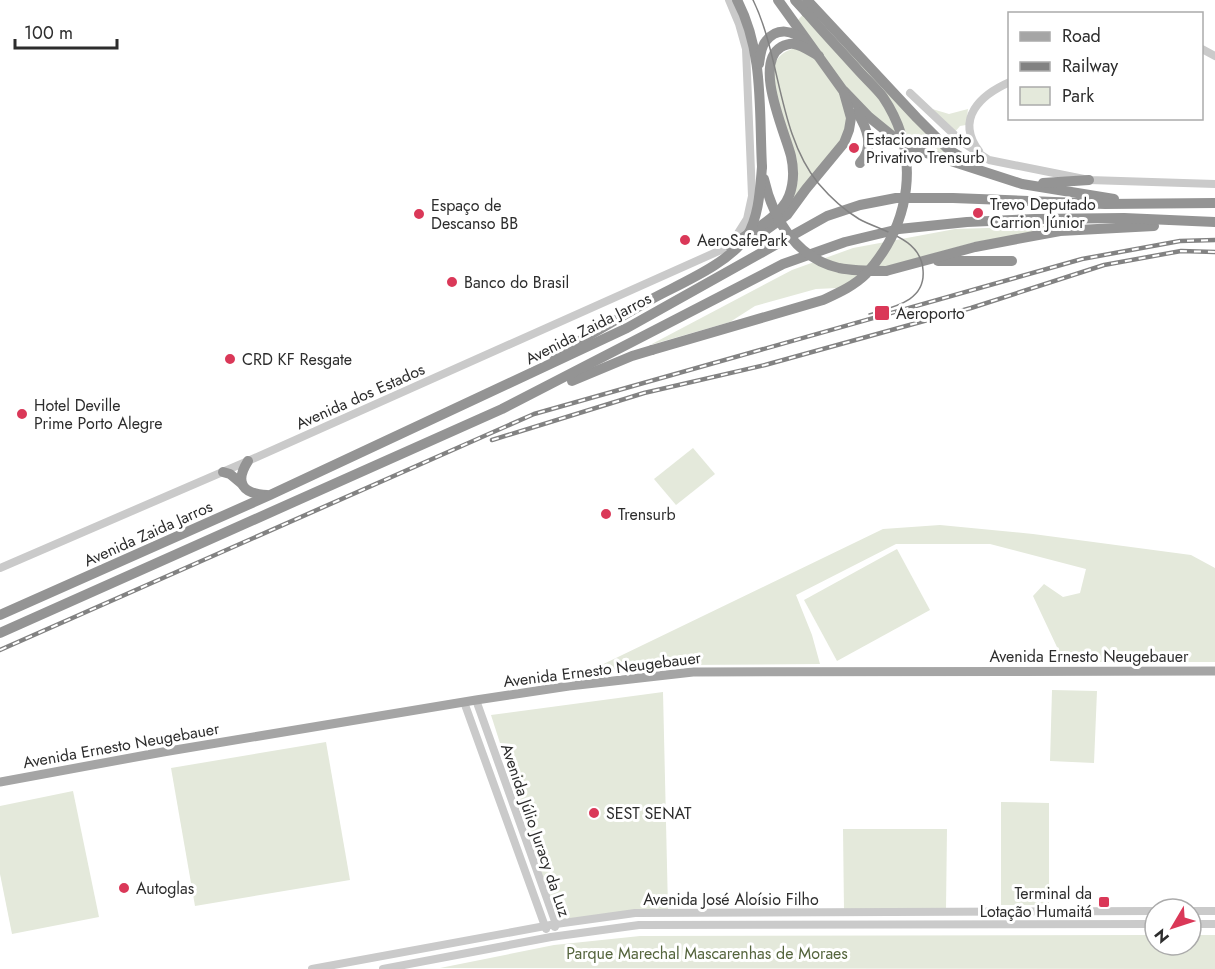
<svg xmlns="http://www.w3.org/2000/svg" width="1215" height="969" font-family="Jost,sans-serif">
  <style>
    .green { fill: #e4e9db }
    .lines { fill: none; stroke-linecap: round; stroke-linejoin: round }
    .minor { stroke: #cacaca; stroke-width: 8 }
    .major { stroke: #a5a5a5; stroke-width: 9 }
    .highway { stroke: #949494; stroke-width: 10 }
    .tram { stroke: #828282; stroke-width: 1.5 }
    .rail-casing { stroke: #828282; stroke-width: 4.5 }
    .rail { stroke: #fff; stroke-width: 2; stroke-dasharray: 7; stroke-linecap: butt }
    .highway-bridge { stroke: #949494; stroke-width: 10 }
    .poi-dot { fill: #da3858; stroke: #fff; stroke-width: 2 }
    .labels { text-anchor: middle; stroke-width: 6; stroke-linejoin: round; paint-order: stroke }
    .poi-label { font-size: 16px; fill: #2d2d2d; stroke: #fff; text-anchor: start }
    .street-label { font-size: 16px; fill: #2d2d2d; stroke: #fff }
    .park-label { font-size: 16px; fill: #55653d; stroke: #fff }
  </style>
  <rect width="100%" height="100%" fill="#fff"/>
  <g class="green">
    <path d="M807 10 956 158C933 151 908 145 888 131 857 110 821 51 798 20Z"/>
    <path d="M796 48 818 59 835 83 844 103 847 118 843 139 785 212C789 202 798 188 798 177 798 147 766 89 775 64 779 54 787 50 796 48Z"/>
    <polygon points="929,108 949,114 968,109 966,125 960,126 954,133"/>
    <polygon points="1074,225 976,242 888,266 838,288 816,289 755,306 730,322 650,345 792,270 853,248 955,229"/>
    <polygon points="693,448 715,474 676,505 654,479"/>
    <polygon points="940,525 1033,534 1191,555 1215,568 1215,662 1064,662 1033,596 1044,584 1063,597 1080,593 1086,569 990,544 896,544 796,595 812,635 820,664 685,665 589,671 883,529"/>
    <polygon points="897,549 930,610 837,661 804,600"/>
    <polygon points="1052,690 1097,691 1094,763 1050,761"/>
    <polygon points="663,692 668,909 557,921 491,715"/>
    <polygon points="326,742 350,880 195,906 171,768"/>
    <polygon points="73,791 99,917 12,934 0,874 0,806"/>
    <polygon points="1001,802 1049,803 1049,905 1001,905"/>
    <polygon points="843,829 947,829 946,909 844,910"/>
    <polygon points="1155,935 1155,945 1191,945 1191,935 1215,935 1215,969 440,968 554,945 640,936"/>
  </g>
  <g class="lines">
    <g class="minor">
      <polyline points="1202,49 1215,56"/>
      <polyline points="910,93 962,142 989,160 1089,180 1215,184"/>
      <path d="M979 151C955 119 980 95 1010 82"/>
      <polyline points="0,568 248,461 730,246 747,219 752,196 746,49 739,24 729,0"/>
      <polyline points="476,700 556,924 555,927"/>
      <polyline points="464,702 546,929"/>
      <polyline points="1191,911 1215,911"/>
      <polyline points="1191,924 1215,924"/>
      <polyline points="312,969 556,924 635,913 1155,911"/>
      <polyline points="383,969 551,937 639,925 1155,924"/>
    </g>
    <polyline class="major" points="0,782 163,752 476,700 569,686 693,672 1215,671"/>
    <g class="highway">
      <path d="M737 0C764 51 759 111 762 167"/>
      <polyline points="778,0 847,96"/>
      <polyline points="795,0 806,12"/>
      <polyline points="807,0 917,118 949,150 973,164"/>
      <path d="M759 64C760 57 761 46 766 41 777 27 793 30 804 41"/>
      <polyline points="844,91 869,117 896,139 917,150 1022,184 1114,199"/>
      <path d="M857 112C867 128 875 147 860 163"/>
      <polyline points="1043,183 1089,180"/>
      <polyline points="747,239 759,235 787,215 806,189 844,143 849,130 851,118 844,93"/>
      <path d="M730 246C747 234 782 216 789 196 794 183 794 169 791 156 785 132 753 64 781 47 785 45 789 43 794 44 802 45 811 52 819 56"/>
      <polyline points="938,261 1012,261"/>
      <polyline points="886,271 975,247 1060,231 1154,226"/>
      <polyline points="554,356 650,300"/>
      <polyline points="572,381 632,356 652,350"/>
      <path d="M248 461C234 483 243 494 267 495"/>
      <polyline points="223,472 230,474 242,484"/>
      <polyline points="0,615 270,495 627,328 827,216 860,205 896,198 953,198 1105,204 1215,203"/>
      <polyline points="0,633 502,409 783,264 845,242 899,229 967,222 1035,219 1124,218 1215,222"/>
    </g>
    <path class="tram" d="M753 0C781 57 778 134 818 183 830 197 844 210 859 219 883 232 921 238 923 270 926 302 892 307 869 314"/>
    <g class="rail-casing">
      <g id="rail">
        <polyline points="492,440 644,393 765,365 971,308 1104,265 1181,251 1215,252"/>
        <polyline points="0,650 534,414 1082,259 1180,241 1215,240"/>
      </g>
    </g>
    <use href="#rail" class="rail"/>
    <g class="highway-bridge">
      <path d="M764 179C773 219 796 258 839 268 854 271 870 271 886 271"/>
      <path d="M650 300C679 284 729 264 747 236 759 216 760 190 762 167"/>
      <path d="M652 350 823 300C838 293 854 286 866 274 911 224 922 155 883 97 876 88 866 79 858 70 841 51 823 32 806 12"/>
    </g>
  </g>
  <g class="poi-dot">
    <circle cx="854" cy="148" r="6"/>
    <circle cx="978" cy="213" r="6"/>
    <circle cx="419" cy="214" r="6"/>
    <circle cx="685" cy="240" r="6"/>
    <circle cx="452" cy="282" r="6"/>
    <rect x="874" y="305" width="16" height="16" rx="3"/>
    <circle cx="230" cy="359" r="6"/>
    <circle cx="22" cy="414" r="6"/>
    <circle cx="606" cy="514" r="6"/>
    <circle cx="594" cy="813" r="6"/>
    <circle cx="124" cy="888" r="6"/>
    <rect x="1098" y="896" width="12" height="12" rx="3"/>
  </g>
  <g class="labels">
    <g class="poi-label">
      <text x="866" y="145">Estacionamento<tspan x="866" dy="18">Privativo Trensurb</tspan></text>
      <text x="990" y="210">Trevo Deputado<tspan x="990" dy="18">Carrion Júnior</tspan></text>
      <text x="431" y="211">Espaço de<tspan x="431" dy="18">Descanso BB</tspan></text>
      <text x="697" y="246">AeroSafePark</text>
      <text x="464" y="288">Banco do Brasil</text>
      <text x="896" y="319">Aeroporto</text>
      <text x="242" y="365">CRD KF Resgate</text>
      <text x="34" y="411">Hotel Deville<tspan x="34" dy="18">Prime Porto Alegre</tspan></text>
      <text x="618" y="520">Trensurb</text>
      <text x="606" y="819">SEST SENAT</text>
      <text x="136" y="894">Autoglas</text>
      <text x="1092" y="899" text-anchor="end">Terminal da<tspan x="1092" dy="18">Lotação Humaitá</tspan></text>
    </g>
    <g class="street-label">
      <text transform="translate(588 328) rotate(-27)" y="6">Avenida Zaida Jarros</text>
      <text transform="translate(360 396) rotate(-24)" y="6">Avenida dos Estados</text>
      <text transform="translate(148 533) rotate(-24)" y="6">Avenida Zaida Jarros</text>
      <text x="1089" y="662">Avenida Ernesto Neugebauer</text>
      <text transform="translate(602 669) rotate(-7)" y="6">Avenida Ernesto Neugebauer</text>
      <text transform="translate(121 745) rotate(-10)" y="6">Avenida Ernesto Neugebauer</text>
      <text transform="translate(536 830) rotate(71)" y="6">Avenida Júlio Juracy da Luz</text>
      <text x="731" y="905">Avenida José Aloísio Filho</text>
    </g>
    <g class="park-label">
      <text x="707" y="959">Parque Marechal Mascarenhas de Moraes</text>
    </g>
  </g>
  <rect x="1008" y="12" width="195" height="108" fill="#ffffff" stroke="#ababab" stroke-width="1.5"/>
  <rect x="1020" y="32" width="30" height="9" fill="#a5a5a5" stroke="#ababab" stroke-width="1.5"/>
  <text x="1062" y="42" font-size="18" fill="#2d2d2d">Road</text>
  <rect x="1020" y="62" width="30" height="9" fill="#828282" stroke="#ababab" stroke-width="1.5"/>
  <text x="1062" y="72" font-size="18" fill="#2d2d2d">Railway</text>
  <rect x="1020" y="87" width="30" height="18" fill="#e4e9db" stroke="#ababab" stroke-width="1.5"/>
  <text x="1062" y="102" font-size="18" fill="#2d2d2d">Park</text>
  <g transform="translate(1173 927) rotate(231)"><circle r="28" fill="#ffffff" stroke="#ababab" stroke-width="1.5"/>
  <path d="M0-4.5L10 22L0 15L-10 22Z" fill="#da3858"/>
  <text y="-9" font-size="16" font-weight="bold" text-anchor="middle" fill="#2d2d2d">N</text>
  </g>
  <path d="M15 39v9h102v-9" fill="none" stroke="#2d2d2d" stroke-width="3"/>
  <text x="24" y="39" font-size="18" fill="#2d2d2d" stroke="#ffffff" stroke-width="4.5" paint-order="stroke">100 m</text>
</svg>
